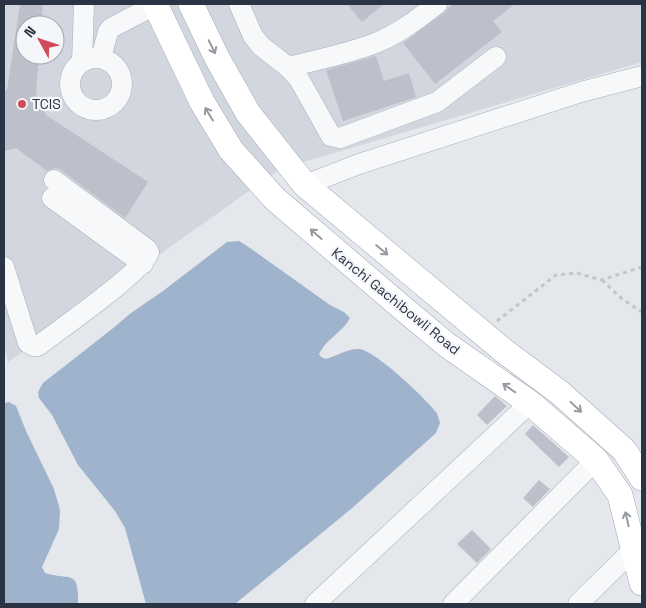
<svg xmlns="http://www.w3.org/2000/svg" width="646" height="608" font-family="'Space Grotesk',sans-serif">
  <style>
    .built { fill: #d2d6de; fill-rule: evenodd }
    .water { fill: #9fb4cc }
    .building { fill: #bbc0ca }
    .lines { fill: none; stroke-linecap: round; stroke-linejoin: round }
    .minor-casing { stroke: #a9aeb7; stroke-width: 21 }
    .major-casing { stroke: #a3abb8; stroke-width: 26 }
    .path { stroke: #c2c5cb; stroke-width: 3; stroke-dasharray: 4 4; stroke-linecap: butt }
    .minor { stroke: #f7f8fa; stroke-width: 20 }
    .major { stroke: #fff; stroke-width: 25 }
    .oneway { stroke: #959aa2 }
    .poi-dot { fill: #d1495b; stroke: #f4f6f9; stroke-width: 2 }
    .labels { text-anchor: middle; stroke-width: 4.5; stroke-linejoin: round; paint-order: stroke }
    .poi-label { font-size: 14px; fill: #2b3445; stroke: #f4f6f9; text-anchor: start }
    .street-label { font-size: 14px; fill: #2b3445; stroke: #f4f6f9 }
  </style>
  <rect width="100%" height="100%" fill="#e4e7ec"/>
  <path class="built" d="M4 4H642V62L280 169 8 362 4 347ZM25 25H55V55H25Z"/>
  <g class="water">
    <path d="M239 241 250 248 330 305 344 312 350 318C343 332 326 339 319 354L321 357 326 359C336 356 349 348 359 349 375 350 426 399 436 412 438 416 439 419 440 423L436 433 351 509 235 604H146L125 528 115 511 78 465 52 415 39 398 38 392 43 383 112 329 131 313 163 291 227 242Z"/>
    <path d="M9 402 16 406 26 431 54 489 60 510 59 529 42 567 45 573C70 581 79 568 78 604H4V403Z"/>
  </g>
  <g class="building">
    <polygon points="20,4 43,4 41,25 25,25 25,55 39,55 36,93 46,115 148,182 125,218 61,170 55,168 47,171 16,148 4,151 4,92 7,90"/>
    <polygon points="347,4 384,4 362,22"/>
    <polygon points="452,4 515,4 493,21 502,32 435,84 403,43 444,13"/>
    <polygon points="376,56 384,81 409,73 416,97 343,121 326,70"/>
    <polygon points="495,396 507,406 487,425 477,415"/>
    <polygon points="533,425 569,457 559,467 525,434"/>
    <polygon points="539,480 550,489 533,507 523,498"/>
    <polygon points="472,530 491,549 477,563 457,544"/>
  </g>
  <g class="lines">
    <g class="minor-casing">
      <g id="minor">
        <polyline points="239,4 253,36 261,46 288,67 299,79 331,136 340,138 437,102 496,57"/>
        <polyline points="101,58 108,32 111,28 155,5"/>
        <circle cx="96" cy="84" r="26"/>
        <polyline points="82,62 84,4"/>
        <path d="M288 67C316 60 352 53 378 42 400 33 419 18 437 4"/>
        <polyline points="305,185 359,164 581,92 642,76"/>
        <polyline points="52,198 143,264"/>
        <path d="M4 267 28 343 33 346H38C57 331 146 270 149 252L147 249 54 180"/>
        <polyline points="315,604 530,403"/>
        <polyline points="453,604 596,460"/>
        <polyline points="578,604 634,549"/>
      </g>
    </g>
    <g class="major-casing">
      <g id="major">
        <polyline points="155,4 202,102 231,150 275,199 399,305 447,345 530,403 596,460 620,495 642,583"/>
        <polyline points="191,4 217,58 248,113 305,185 504,351 559,392 624,450 642,478"/>
      </g>
    </g>
    <g class="path">
      <polyline points="602,280 621,298 642,312"/>
      <polyline points="497,321 556,275 577,273 601,280 642,267"/>
    </g>
    <use href="#minor" class="minor"/>
    <use href="#major" class="major"/>
  </g>
  <defs><path id="oneway-shaft" d="M-6 0H5M1.5-3L5.5 0L1.5 3" fill="none" stroke-width="1.6" stroke-linecap="round" stroke-linejoin="round" transform="scale(1.25)"/></defs>
  <g class="oneway">
    <use href="#oneway-shaft" transform="translate(212 47) rotate(64)"/>
    <use href="#oneway-shaft" transform="translate(209 114) rotate(-121)"/>
    <use href="#oneway-shaft" transform="translate(316 234) rotate(-139)"/>
    <use href="#oneway-shaft" transform="translate(382 250) rotate(40)"/>
    <use href="#oneway-shaft" transform="translate(509 388) rotate(-145)"/>
    <use href="#oneway-shaft" transform="translate(576 407) rotate(43)"/>
    <use href="#oneway-shaft" transform="translate(627 519) rotate(-103)"/>
  </g>
  <circle class="poi-dot" cx="22" cy="104" r="5"/>
  <g class="labels">
    <g class="poi-label">
      <text x="32" y="109">TCIS</text>
    </g>
    <g class="street-label">
      <text transform="translate(396 301) rotate(39)" y="5">Kanchi Gachibowli Road</text>
    </g>
  </g>
  <rect width="646" height="608" fill="none" stroke="#2b3445" stroke-width="10"/>
  <g transform="translate(40 40) rotate(310)"><circle r="24" fill="#f4f6f9" stroke="#a4a8b1"/>
  <path d="M0-4L9 19L0 12L-9 19Z" fill="#d1495b"/>
  <text y="-8" font-size="14" font-weight="bold" text-anchor="middle" fill="#2b3445">N</text>
  </g>
</svg>
